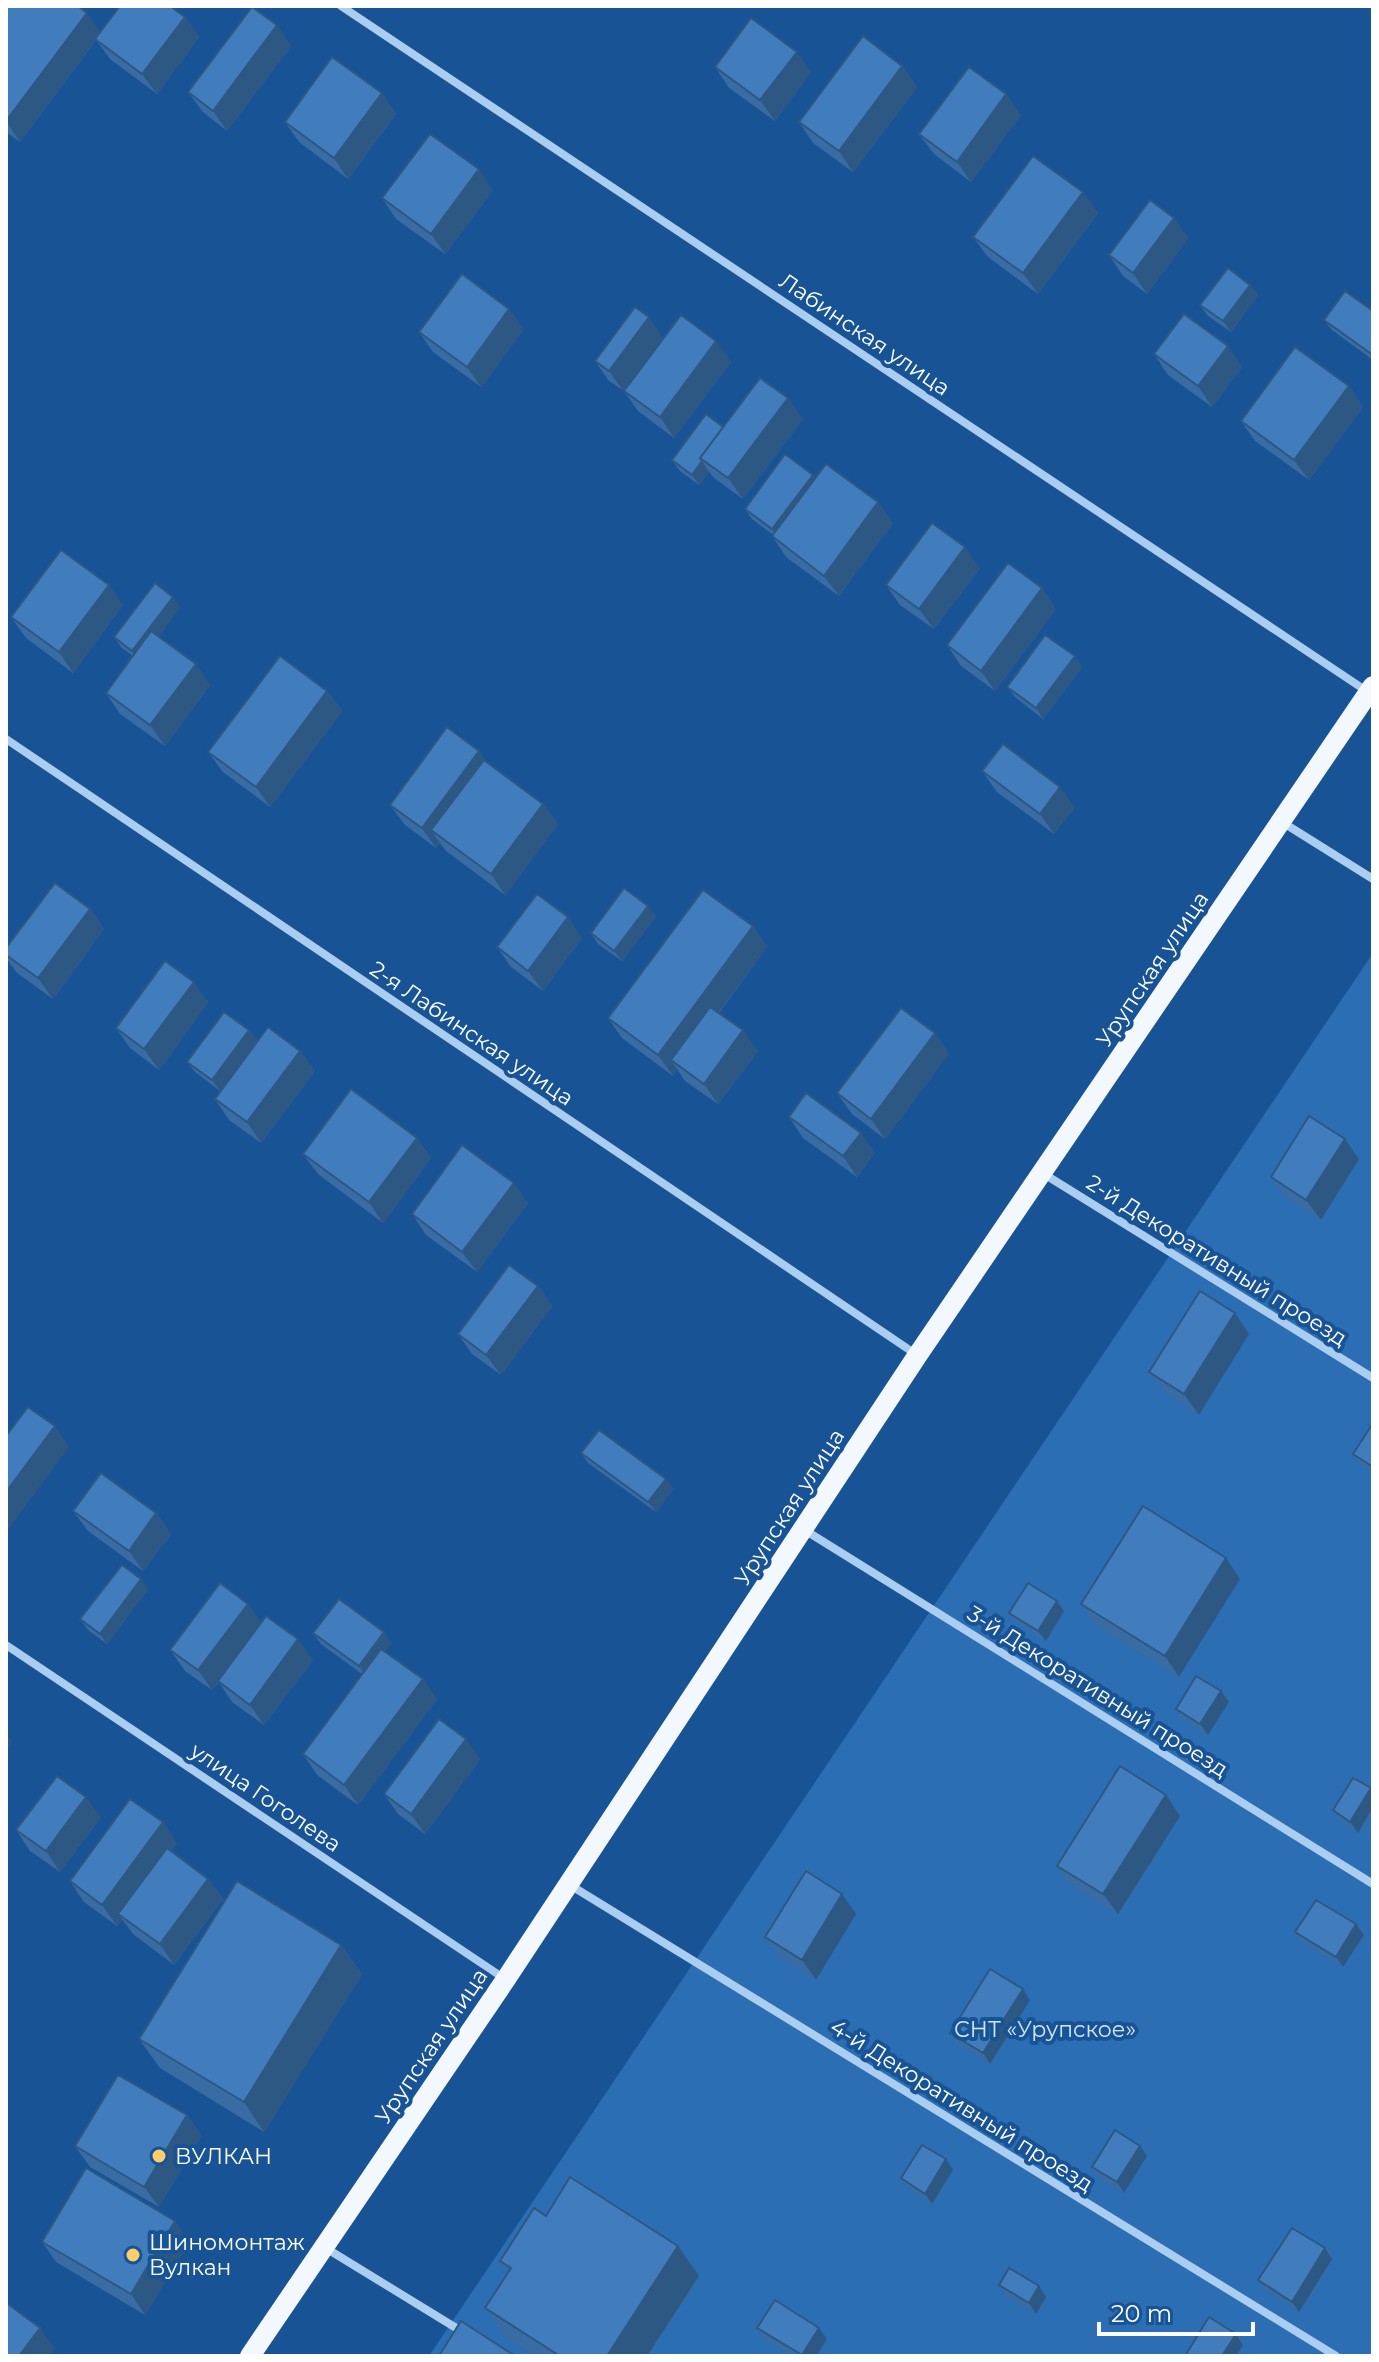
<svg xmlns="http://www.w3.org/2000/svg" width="1379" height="2362" font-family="Montserrat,sans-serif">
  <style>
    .green { fill: #2c6eb3 }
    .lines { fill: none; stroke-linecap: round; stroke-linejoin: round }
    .minor { stroke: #aacdf0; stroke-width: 8 }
    .primary { stroke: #f3f8ff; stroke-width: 20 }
    .wall { fill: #386ca2 }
    .shaded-wall { fill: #2e5884 }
    .building { fill: #417dbc; stroke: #2e5884; stroke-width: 2 }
    .poi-dot { fill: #ffcd69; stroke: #185495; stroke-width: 3 }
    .labels { text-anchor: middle; stroke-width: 8; stroke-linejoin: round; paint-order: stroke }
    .street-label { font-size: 22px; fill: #fff; stroke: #185495 }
    .park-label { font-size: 22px; fill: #d1e6fb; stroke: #185495 }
    .poi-label { font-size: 22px; fill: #fff; stroke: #185495; text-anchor: start }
  </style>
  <rect width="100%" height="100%" fill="#185495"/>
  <polygon class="green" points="1373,953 1373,2356 429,2356"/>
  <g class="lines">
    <g class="minor">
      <polyline points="341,6 1368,692"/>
      <polyline points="6,739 917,1355"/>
      <polyline points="1282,822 1373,879"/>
      <polyline points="1044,1174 1373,1378"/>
      <polyline points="803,1529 1373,1884"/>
      <polyline points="6,1645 505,1979"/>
      <polyline points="570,1885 1336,2356"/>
      <polyline points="324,2247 466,2334"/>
    </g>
    <polyline class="primary" points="250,2356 506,1979 917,1356 1373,686"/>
  </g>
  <g class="wall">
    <polygon points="6,7 100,32 185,17 199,37 157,94 110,59 96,40 20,142 6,132"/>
    <polygon points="291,46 227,131 203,112 188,92"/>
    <polygon points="902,66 917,87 853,172 813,143 799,122"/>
    <polygon points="715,67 811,72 775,121 729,88"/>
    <polygon points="382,93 396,114 348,179 299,142 285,122"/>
    <polygon points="1021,115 971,182 934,154 919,134"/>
    <polygon points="493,190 445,254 396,219 382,198"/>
    <polygon points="1098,213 1038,294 988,257 973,237"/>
    <polygon points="1188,238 1147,294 1123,276 1109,255"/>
    <polygon points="1258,295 1231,332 1208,316 1200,305"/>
    <polygon points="1373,311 1373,360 1332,330 1324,320"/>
    <polygon points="524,329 481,387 433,352 419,332"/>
    <polygon points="663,338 731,362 674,438 638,411 624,391 609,381 595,361"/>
    <polygon points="1154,354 1242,367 1212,407 1168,375"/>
    <polygon points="1349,386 1363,407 1309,480 1255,441 1241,421"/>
    <polygon points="803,419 743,499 714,478 709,472 699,485 680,471 672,460 723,427"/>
    <polygon points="815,478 893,523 839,596 786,557 772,536 773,535 752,519 745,509"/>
    <polygon points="980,568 934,629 900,605 886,585"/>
    <polygon points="123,605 73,673 26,638 11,617"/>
    <polygon points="180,607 158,637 210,685 165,746 120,714 106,693 133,656 122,648 114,637"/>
    <polygon points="1056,609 995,691 961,666 947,645"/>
    <polygon points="1082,667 1043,719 1015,697 1007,687"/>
    <polygon points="327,691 342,711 270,807 223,772 208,752"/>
    <polygon points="479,751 485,760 543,804 558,824 505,895 446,851 440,843 436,848 405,825 390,805"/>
    <polygon points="982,771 1075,807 1054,834 997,792"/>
    <polygon points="90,909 104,929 53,999 17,973 6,958 6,948"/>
    <polygon points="656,916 622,961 598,944 591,933"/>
    <polygon points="753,926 767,947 719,1013 758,1051 718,1104 685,1081 677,1069 673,1076 622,1038 608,1018"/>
    <polygon points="582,938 543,991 511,967 497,947"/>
    <polygon points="208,1002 159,1070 130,1048 116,1028"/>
    <polygon points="249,1030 257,1041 220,1091 195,1072 187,1062"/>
    <polygon points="300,1051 315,1071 261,1143 229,1120 215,1099"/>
    <polygon points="949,1053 885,1139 852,1114 837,1093"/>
    <polygon points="789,1117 875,1153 857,1177 803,1138"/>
    <polygon points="417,1138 431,1158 383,1223 318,1174 303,1154"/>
    <polygon points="1345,1139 1359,1159 1321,1220 1285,1197 1271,1177"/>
    <polygon points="528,1203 477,1272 426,1235 412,1214"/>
    <polygon points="538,1286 552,1306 501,1375 472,1354 458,1334"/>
    <polygon points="1235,1313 1249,1334 1199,1415 1164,1392 1149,1372"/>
    <polygon points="1373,1423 1373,1473 1361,1465 1353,1454"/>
    <polygon points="581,1453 666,1479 673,1489 656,1512 588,1463"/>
    <polygon points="73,1511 156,1513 171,1534 143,1571 88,1531"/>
    <polygon points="1226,1558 1240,1579 1179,1677 1095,1625 1081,1604"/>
    <polygon points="148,1589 107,1644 88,1630 80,1619"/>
    <polygon points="1057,1601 1064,1611 1046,1641 1017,1623 1009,1613"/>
    <polygon points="248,1604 261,1623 313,1660 264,1725 232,1702 219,1682 212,1690 185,1671 170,1650"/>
    <polygon points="384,1632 391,1643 385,1651 437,1699 358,1805 317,1775 303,1754 362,1674 321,1644 313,1633"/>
    <polygon points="1221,1691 1229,1702 1208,1735 1183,1719 1176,1709"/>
    <polygon points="480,1759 425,1834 398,1814 384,1794"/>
    <polygon points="1371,1788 1373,1791 1373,1807 1358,1833 1340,1821 1333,1810"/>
    <polygon points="1180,1816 1118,1914 1072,1886 1057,1866"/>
    <polygon points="101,1817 60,1872 30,1851 16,1830"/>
    <polygon points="177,1843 171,1851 208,1879 223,1899 174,1965 133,1934 122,1919 117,1926 84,1902 70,1881"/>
    <polygon points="842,1894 856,1914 816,1980 780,1957 765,1937"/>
    <polygon points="1356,1924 1364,1935 1343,1967 1303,1943 1295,1932"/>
    <polygon points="341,1945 362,1974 264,2132 160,2068 139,2039"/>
    <polygon points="1030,2000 990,2064 957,2043 950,2033"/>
    <polygon points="187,2115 201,2136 159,2207 90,2167 75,2146"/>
    <polygon points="1140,2146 1147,2156 1124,2193 1099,2178 1092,2167"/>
    <polygon points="953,2170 932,2204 908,2189 901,2178"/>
    <polygon points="546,2216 678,2246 699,2276 647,2356 535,2356 505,2337 485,2308 508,2272 500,2261"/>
    <polygon points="42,2242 189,2242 145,2315 56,2262"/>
    <polygon points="1332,2259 1299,2312 1266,2291 1258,2280"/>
    <polygon points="999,2285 1046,2297 1036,2314 1006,2296"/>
    <polygon points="757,2328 827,2339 816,2356 793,2356 764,2339"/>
  </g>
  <g class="shaded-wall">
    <polygon points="87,13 101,33 20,142 6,121"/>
    <polygon points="185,17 199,37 157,94 142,74"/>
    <polygon points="277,25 291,46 227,131 213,111"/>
    <polygon points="797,52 811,72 775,121 760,100"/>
    <polygon points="902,66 917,87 853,172 839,151"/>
    <polygon points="382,93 396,114 348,179 334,158"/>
    <polygon points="1006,94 1021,115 971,182 957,162"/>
    <polygon points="479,169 493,190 445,254 431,234"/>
    <polygon points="1083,192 1098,213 1038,294 1023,273"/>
    <polygon points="1174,218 1188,238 1147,294 1133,273"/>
    <polygon points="1250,285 1258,295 1231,332 1223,321"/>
    <polygon points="509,309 524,329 481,387 467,367"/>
    <polygon points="649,317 663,338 624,392 609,371"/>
    <polygon points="716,341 731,362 674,438 660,417"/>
    <polygon points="1228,346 1242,367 1212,407 1198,386"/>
    <polygon points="1349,386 1363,407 1309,480 1294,460"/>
    <polygon points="788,398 803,419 743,499 728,478"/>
    <polygon points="702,461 709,472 699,485 692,475"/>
    <polygon points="813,475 820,485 780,540 772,529"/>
    <polygon points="878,502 893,523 839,596 824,576"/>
    <polygon points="965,547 980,568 934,629 919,609"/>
    <polygon points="109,585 123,605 73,673 59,652"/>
    <polygon points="1042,588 1056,609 995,691 981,671"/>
    <polygon points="173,597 180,607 140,662 132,651"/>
    <polygon points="1075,656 1082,667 1043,719 1036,708"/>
    <polygon points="196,664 210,685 165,746 150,725"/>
    <polygon points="327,691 342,711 270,807 256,787"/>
    <polygon points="479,751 493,771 431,830 440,843 436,848 422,828"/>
    <polygon points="1060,787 1075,807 1054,834 1040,814"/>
    <polygon points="543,804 558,824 505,895 491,874"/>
    <polygon points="648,906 656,916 622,961 614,951"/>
    <polygon points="90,909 104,929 53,999 38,978"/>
    <polygon points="568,917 582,938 543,991 528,971"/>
    <polygon points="753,926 767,947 679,1066 671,1060 677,1069 673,1076 658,1055"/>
    <polygon points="194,982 208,1002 159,1070 144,1049"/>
    <polygon points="249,1030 257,1041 220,1091 212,1080"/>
    <polygon points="743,1030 758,1051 718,1104 704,1084"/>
    <polygon points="935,1033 949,1053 885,1139 871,1119"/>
    <polygon points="300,1051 315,1071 261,1143 247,1122"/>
    <polygon points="861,1133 875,1153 857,1177 843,1156"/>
    <polygon points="417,1138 431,1158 383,1223 369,1202"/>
    <polygon points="1345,1139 1359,1159 1321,1220 1306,1200"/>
    <polygon points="514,1183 528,1203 477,1272 462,1252"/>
    <polygon points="538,1286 552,1306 501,1375 486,1355"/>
    <polygon points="1235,1313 1249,1334 1199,1415 1184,1394"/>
    <polygon points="55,1426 69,1447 6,1532 6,1492"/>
    <polygon points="666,1479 673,1489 656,1512 648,1502"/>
    <polygon points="156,1513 171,1534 143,1571 129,1551"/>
    <polygon points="1226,1558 1240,1579 1179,1677 1165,1656"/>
    <polygon points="141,1579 148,1589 107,1644 100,1634"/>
    <polygon points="1057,1601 1064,1611 1046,1641 1038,1631"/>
    <polygon points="248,1604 262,1624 212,1690 198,1670"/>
    <polygon points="384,1632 391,1643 366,1677 359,1666"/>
    <polygon points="298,1639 313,1660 264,1725 250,1705"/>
    <polygon points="423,1679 437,1699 358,1805 344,1785"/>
    <polygon points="1221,1691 1229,1702 1208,1735 1200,1724"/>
    <polygon points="6,1734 12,1742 6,1750"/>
    <polygon points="466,1739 480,1759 425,1834 411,1814"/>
    <polygon points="1371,1788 1373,1791 1373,1807 1358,1833 1350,1822"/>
    <polygon points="1166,1795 1180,1816 1118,1914 1103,1894"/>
    <polygon points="86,1797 101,1817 60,1872 46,1851"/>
    <polygon points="163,1822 177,1843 123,1917 118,1914 122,1919 117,1926 102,1905"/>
    <polygon points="208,1879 223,1899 174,1965 160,1944"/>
    <polygon points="842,1894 856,1914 816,1980 802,1960"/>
    <polygon points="1356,1924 1364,1935 1343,1967 1336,1957"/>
    <polygon points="341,1945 362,1974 264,2132 244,2102"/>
    <polygon points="1023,1989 1030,2000 990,2064 983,2053"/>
    <polygon points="187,2115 201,2136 159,2207 144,2187"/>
    <polygon points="1140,2146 1147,2156 1124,2193 1117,2182"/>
    <polygon points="946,2159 953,2170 932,2204 925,2194"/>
    <polygon points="175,2221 189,2242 145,2315 131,2294"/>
    <polygon points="678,2246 699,2276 647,2356 607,2356"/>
    <polygon points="1325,2248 1332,2259 1299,2312 1292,2302"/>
    <polygon points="1039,2286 1046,2297 1036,2314 1029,2303"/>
    <polygon points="40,2328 55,2348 49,2356 19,2356"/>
    <polygon points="819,2328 827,2339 816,2356 802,2356"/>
    <polygon points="1236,2334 1243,2345 1236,2356 1222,2356"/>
  </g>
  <g class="building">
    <polygon points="7,6 78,6 87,13 6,121 6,7"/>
    <polygon points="120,6 170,6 185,17 142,74 95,39"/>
    <polygon points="252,7 277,25 213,111 188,92"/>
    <polygon points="751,18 797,52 760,100 715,67"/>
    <polygon points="863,36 902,66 839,151 799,122"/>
    <polygon points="332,57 382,93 334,158 285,122"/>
    <polygon points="969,67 1006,94 957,162 919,134"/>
    <polygon points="430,134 479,169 431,234 382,198"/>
    <polygon points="1033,156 1083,192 1023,273 973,237"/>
    <polygon points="1150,200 1174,218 1133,273 1109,255"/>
    <polygon points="1228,268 1250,285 1223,321 1200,305"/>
    <polygon points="462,274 509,309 467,367 419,332"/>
    <polygon points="1345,291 1373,311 1373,355 1324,320"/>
    <polygon points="635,307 649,317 609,371 595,361"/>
    <polygon points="1184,314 1228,346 1198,386 1154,354"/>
    <polygon points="681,315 716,341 660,417 624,391"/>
    <polygon points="1295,347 1349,386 1294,460 1241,421"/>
    <polygon points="760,378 788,398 728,478 700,458"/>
    <polygon points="706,414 723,427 700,458 702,461 692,475 672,460"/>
    <polygon points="785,454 813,475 772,529 745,509"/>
    <polygon points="826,464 878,502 824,576 772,536"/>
    <polygon points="932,523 965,547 919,609 886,585"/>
    <polygon points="61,550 109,585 59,652 11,617"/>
    <polygon points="1008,563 1042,588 981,671 947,645"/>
    <polygon points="155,583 173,597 132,651 114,637"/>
    <polygon points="151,631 196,664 150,725 106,693"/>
    <polygon points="1045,635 1075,656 1036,708 1007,687"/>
    <polygon points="280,656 327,691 256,787 208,752"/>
    <polygon points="447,727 479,751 422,828 390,805"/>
    <polygon points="1003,744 1060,787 1040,814 982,771"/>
    <polygon points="484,760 543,804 491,874 431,830"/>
    <polygon points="55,883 90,909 38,978 6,955 6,948"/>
    <polygon points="624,888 648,906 614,951 591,933"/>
    <polygon points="703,890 753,926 658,1055 608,1018"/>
    <polygon points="537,894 568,917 528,971 497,947"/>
    <polygon points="165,961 194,982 144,1049 116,1028"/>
    <polygon points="710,1007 743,1030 704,1084 671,1060"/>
    <polygon points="901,1008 935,1033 871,1119 837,1093"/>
    <polygon points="224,1012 249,1030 212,1080 187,1062"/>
    <polygon points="268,1027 300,1051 247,1122 215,1099"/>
    <polygon points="351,1089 417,1138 369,1202 303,1154"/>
    <polygon points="806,1093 861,1133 843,1156 789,1117"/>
    <polygon points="1309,1116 1345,1139 1306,1200 1271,1177"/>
    <polygon points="462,1145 514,1183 462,1252 412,1214"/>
    <polygon points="509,1265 538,1286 486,1355 458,1334"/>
    <polygon points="1200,1291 1235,1313 1184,1394 1149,1372"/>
    <polygon points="28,1407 55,1426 6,1492 6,1436"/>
    <polygon points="1373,1423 1373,1467 1353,1454"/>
    <polygon points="599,1430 666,1479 648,1502 581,1453"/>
    <polygon points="101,1473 156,1513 129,1551 73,1511"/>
    <polygon points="1143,1506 1226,1558 1165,1656 1081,1604"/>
    <polygon points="122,1565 141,1579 100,1634 80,1619"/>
    <polygon points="220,1583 248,1604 198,1670 170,1650"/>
    <polygon points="1028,1583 1057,1601 1038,1631 1009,1613"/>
    <polygon points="339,1599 384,1632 359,1666 313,1633"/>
    <polygon points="266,1616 298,1639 250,1705 218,1681"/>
    <polygon points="381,1649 423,1679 344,1785 303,1754"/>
    <polygon points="1196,1676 1221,1691 1200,1724 1176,1709"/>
    <polygon points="439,1719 466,1739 411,1814 384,1794"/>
    <polygon points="1120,1766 1166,1795 1103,1894 1057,1866"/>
    <polygon points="57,1776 86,1797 46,1851 16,1830"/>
    <polygon points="1353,1778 1371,1788 1350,1822 1333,1810"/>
    <polygon points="130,1799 163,1822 102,1905 70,1881"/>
    <polygon points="167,1848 208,1879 160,1944 118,1914"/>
    <polygon points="806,1871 842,1894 802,1960 765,1937"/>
    <polygon points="237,1881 341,1945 244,2102 139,2039"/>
    <polygon points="1316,1900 1356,1924 1336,1957 1295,1932"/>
    <polygon points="990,1969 1023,1989 983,2053 950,2033"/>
    <polygon points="118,2075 187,2115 144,2187 75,2146"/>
    <polygon points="1115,2130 1140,2146 1117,2182 1092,2167"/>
    <polygon points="922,2145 946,2159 925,2194 901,2178"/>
    <polygon points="86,2168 175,2221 131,2294 42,2242"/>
    <polygon points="570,2177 678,2246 607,2356 560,2356 485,2308 511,2268 500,2261 534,2208 546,2216"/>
    <polygon points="1292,2228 1325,2248 1292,2302 1258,2280"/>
    <polygon points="1009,2268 1039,2286 1029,2303 999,2285"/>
    <polygon points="775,2300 819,2328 802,2355 757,2328"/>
    <polygon points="8,2304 40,2328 19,2356 6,2356 6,2307"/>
    <polygon points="1209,2317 1236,2334 1222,2356 1185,2356"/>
    <polygon points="461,2321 515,2356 439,2356"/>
  </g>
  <g class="poi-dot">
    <circle cx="159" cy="2156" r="8"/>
    <circle cx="133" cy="2255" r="8"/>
  </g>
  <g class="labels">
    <g class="street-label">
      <text transform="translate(865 334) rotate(34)" y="8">Лабинская улица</text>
      <text transform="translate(1152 969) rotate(-56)" y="8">Урупская улица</text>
      <text transform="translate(472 1033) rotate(34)" y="8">2-я Лабинская улица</text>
      <text transform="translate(1217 1260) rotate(32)" y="8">2-й Декоративный проезд</text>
      <text transform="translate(789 1507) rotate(-57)" y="8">Урупская улица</text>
      <text transform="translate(1098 1691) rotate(32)" y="8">3-й Декоративный проезд</text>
      <text transform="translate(266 1797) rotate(34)" y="8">улица Гоголева</text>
      <text transform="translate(431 2046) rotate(-56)" y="8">Урупская улица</text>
      <text transform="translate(962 2105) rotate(32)" y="8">4-й Декоративный проезд</text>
    </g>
    <g class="park-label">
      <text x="1045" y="2037">СНТ «Урупское»</text>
    </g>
    <g class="poi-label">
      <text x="175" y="2164">ВУЛКАН</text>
      <text x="149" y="2250">Шиномонтаж<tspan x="149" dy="25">Вулкан</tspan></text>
    </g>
  </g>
  <rect width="1379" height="2362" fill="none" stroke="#ffffff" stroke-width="16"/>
  <path d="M1099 2322v12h154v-12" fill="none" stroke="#ffffff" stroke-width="4"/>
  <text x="1111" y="2322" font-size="24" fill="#ffffff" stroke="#185495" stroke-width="6" paint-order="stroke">20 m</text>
</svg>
